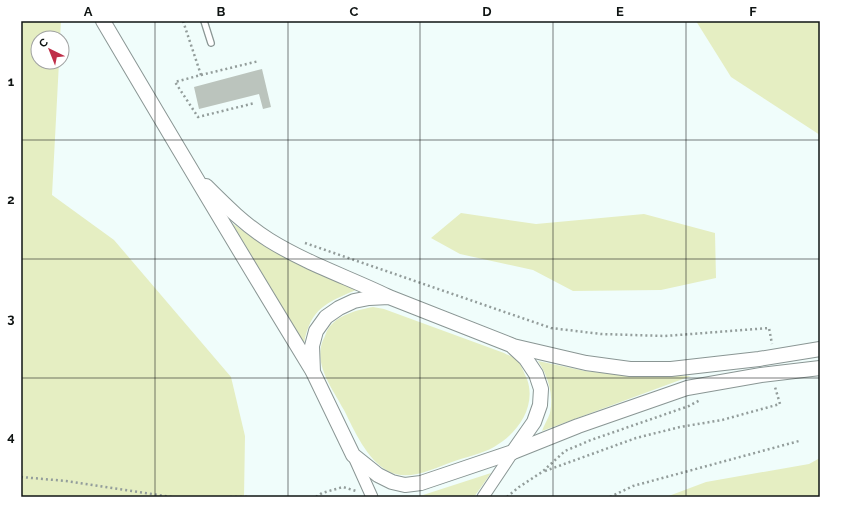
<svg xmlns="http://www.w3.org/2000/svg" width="841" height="518" font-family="Raleway,sans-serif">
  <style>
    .green { fill: #e5eec2 }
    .building { fill: #bbc4bd }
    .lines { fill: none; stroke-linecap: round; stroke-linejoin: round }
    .service-casing { stroke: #8a9694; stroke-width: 8 }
    .minor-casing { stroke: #8a9694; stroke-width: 13 }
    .tertiary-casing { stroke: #8a9694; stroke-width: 16 }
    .path { stroke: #939d9b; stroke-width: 2.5; stroke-dasharray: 2 3; stroke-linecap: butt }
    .service { stroke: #fff; stroke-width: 5.5 }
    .minor { stroke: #fff; stroke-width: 11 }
    .tertiary { stroke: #fff; stroke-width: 14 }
    .grid { fill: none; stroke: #0f1413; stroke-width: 1; stroke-opacity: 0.55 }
    .neatline { fill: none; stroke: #0f1413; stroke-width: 1.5 }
    .grid-label { font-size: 13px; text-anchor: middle; font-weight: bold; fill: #0f1413 }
  </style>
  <rect width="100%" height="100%" fill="#f0fdfb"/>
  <g class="green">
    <polygon points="21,21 61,21 60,38 38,38 38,62 59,62 52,195 114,240 231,377 245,436 244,497 21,497"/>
    <polygon points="696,21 820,21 820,135 731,77"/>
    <polygon points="461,213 536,224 644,214 715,233 716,278 661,290 573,291 533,270 460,254 431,238"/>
    <path d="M232 223 264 246 305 268 356 290C326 303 311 308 304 343Z"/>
    <path d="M373 307 384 309 504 353C507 355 512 356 515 358 521 363 524 373 527 379 537 407 517 434 494 447 482 454 465 457 452 462 432 469 408 482 388 471 367 460 354 430 344 410 333 389 313 365 323 340 325 337 326 332 328 329 337 315 357 310 373 307Z"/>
    <path d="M538 361 585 371 630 376H691L542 431C544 425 548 419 550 413 554 395 548 376 538 361Z"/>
    <polygon points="820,458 820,497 666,497 706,482 809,464"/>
    <polygon points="491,473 474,497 410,497 420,496"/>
  </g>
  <polygon class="building" points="262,69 271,107 263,109 259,94 199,109 194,87"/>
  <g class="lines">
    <g class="service-casing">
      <polyline id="service" points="204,21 211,43"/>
    </g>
    <g class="minor-casing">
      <g id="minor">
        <polyline points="354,457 372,497"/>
        <polyline points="483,497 513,452"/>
      </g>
    </g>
    <g class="tertiary-casing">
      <g id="tertiary">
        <path d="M103 21C172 138 241 254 312 370"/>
        <path d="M206 186C226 206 245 225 269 240 306 263 347 277 387 296"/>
        <polygon points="389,297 511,345 526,359 536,374 541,389 540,405 534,422 513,452 421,483 405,485 392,482 378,475 353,455 313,372 312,346 316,331 326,317 339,308 354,301 369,298"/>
        <polyline points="513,346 586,363 630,369 671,369 759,359 820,349"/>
        <polyline points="513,452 578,426 687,388 761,375 820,368"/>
      </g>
    </g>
    <g class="path">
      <polyline points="183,21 201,75 175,82 198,117 255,103"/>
      <polyline points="201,75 259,61"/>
      <polyline points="305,243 551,328 601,334 665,336 769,328 772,344"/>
      <polyline points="545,471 636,438 680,427 722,420 780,404 775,387"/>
      <polyline points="21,477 66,481 172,497"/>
      <polyline points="230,497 248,497"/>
      <polyline points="316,497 322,493 343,487 356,491"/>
      <polyline points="507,497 519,487 542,472 565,451 591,440 689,406 700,400"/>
      <polyline points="610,497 633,486 799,441"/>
    </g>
    <use href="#service" class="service"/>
    <use href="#minor" class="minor"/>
    <use href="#tertiary" class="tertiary"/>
  </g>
  <path class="grid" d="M155 21V497M288 21V497M420 21V497M553 21V497M686 21V497M21 140H820M21 259H820M21 378H820"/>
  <rect width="841" height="518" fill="none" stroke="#ffffff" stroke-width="44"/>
  <g transform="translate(50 50) rotate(317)"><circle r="19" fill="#ffffff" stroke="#9fa1a1"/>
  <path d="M0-3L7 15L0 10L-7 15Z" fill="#bf2f49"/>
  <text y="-6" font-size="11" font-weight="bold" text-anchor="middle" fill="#0f1413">С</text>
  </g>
  <rect x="22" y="22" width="797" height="474" class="neatline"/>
  <g class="grid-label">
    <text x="88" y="16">A</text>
    <text x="221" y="16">B</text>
    <text x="354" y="16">C</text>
    <text x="487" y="16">D</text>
    <text x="620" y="16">E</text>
    <text x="753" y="16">F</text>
    <text x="11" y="86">1</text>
    <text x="11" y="204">2</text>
    <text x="11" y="323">3</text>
    <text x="11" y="441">4</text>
  </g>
</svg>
